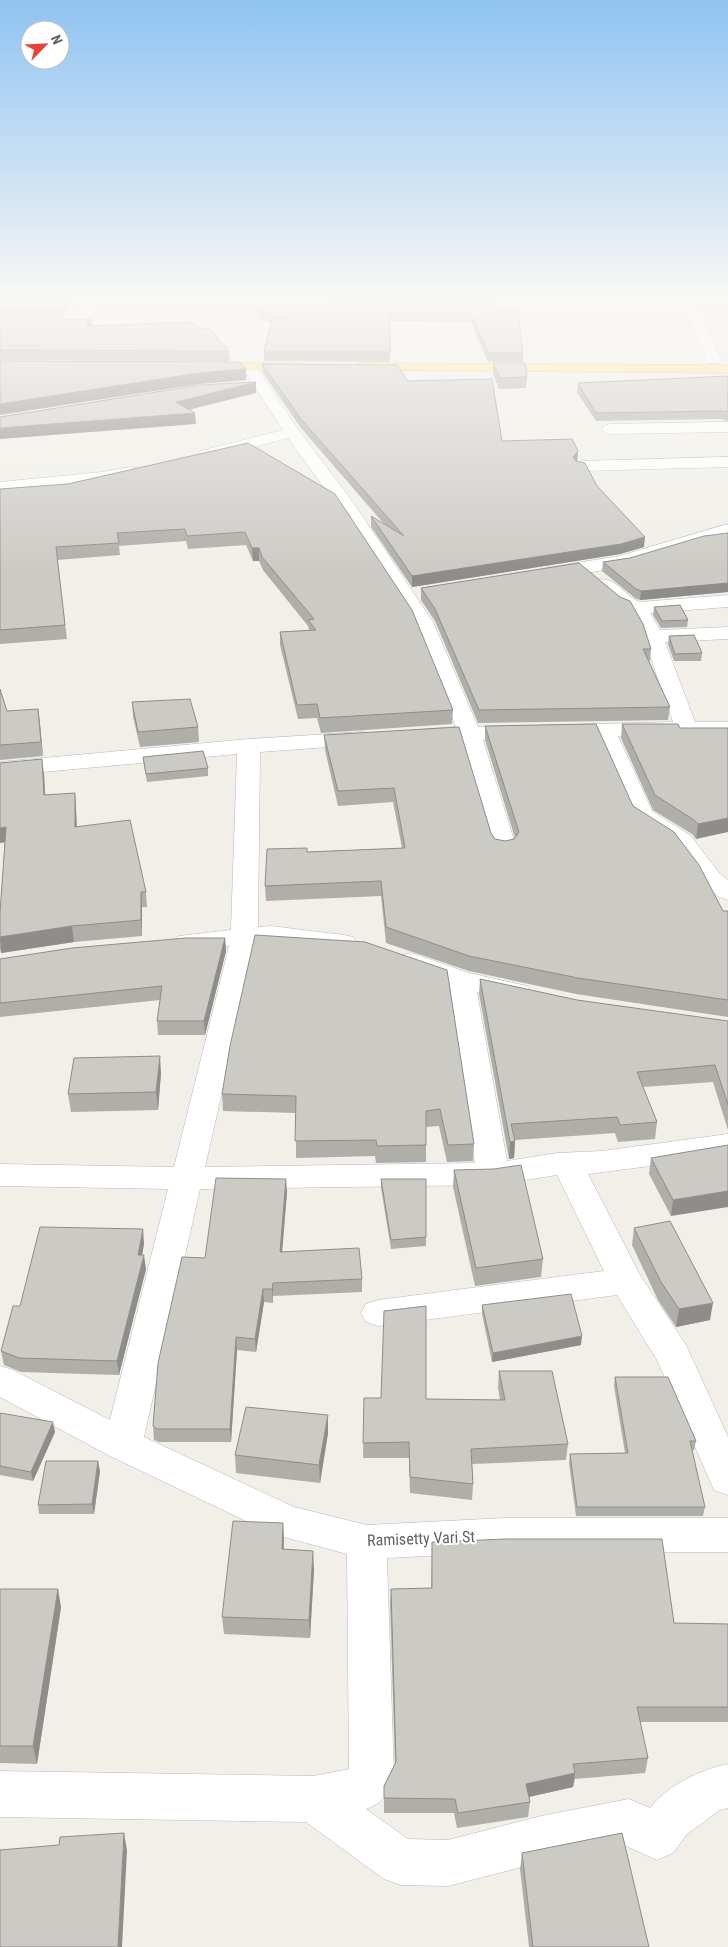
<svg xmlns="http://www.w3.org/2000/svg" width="728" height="1947" font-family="'Roboto Condensed',sans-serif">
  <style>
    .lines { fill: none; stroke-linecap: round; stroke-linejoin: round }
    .minor-casing { stroke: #b5b8bc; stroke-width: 1 }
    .highway-casing { stroke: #f9ab00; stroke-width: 1 }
    .minor { fill: #fff; fill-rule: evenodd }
    .highway { fill: #fde293; fill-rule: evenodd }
    .wall { fill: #afaea9 }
    .shaded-wall { fill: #8f8d8a }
    .building { fill: #cccac5; stroke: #8f8d8a }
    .labels { text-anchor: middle; stroke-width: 4; stroke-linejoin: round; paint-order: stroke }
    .near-street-label { font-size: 16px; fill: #5f6368; stroke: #fff }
  </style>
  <rect width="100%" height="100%" fill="#f1efe8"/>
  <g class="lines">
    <g class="minor-casing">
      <g id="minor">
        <polygon points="86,300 98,300 89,327 0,329 0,321 79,320"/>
        <polygon points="391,300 681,302 681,300 693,300 721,360 719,363 709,363 685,310 407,308 395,306"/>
        <path d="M249 363 254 364 298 429 355 505 433 622 478 727 673 722 643 636 630 612 620 608 593 584 596 580C615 575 624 596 640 602L728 595V607L650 613 660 630 728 627V639L665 642 695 722H728V736H618L652 811 691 836 719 873 728 880V900L719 897 701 883 673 846 633 820 596 736 483 740 516 847 513 852 504 854 495 852 492 847 460 740 423 742 415 740 412 735 415 730 456 727 413 622 341 511 288 438 206 459 200 457 198 454 200 451 283 430 242 367 244 364Z"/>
        <polygon points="728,422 728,432 610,434 604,432 602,429 604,426 610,424"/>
        <polygon points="728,457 728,467 582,471 576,469 574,466 576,463 582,461"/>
        <polygon points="130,467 136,468 138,472 136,476 102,482 0,492 0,482 102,472"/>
        <polygon points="728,524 728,535 622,567 546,580 539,578 537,574 539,570 546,568 619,556"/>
        <path d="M362 732 370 734 373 739 370 744 260 752 258 927 271 926 344 935 353 937 357 943 353 949 344 951 271 942 256 943 205 1167 475 1163 448 985 402 967 398 961 402 955 412 953 469 973 527 986 531 992 527 998 517 1001 477 992 507 1161 558 1153 602 1151 728 1134V1156L588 1174 640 1275 686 1345 728 1437V1495L714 1490 657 1360 617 1295 378 1326 366 1322 361 1313 366 1304 378 1300 604 1271 557 1175 493 1185 200 1189 144 1437 294 1507 367 1525 505 1518H728V1552H505L387 1558 394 1777C387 1795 385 1802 366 1809L408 1839 448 1840 541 1816 629 1799 650 1808C666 1786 702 1769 728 1764V1808L720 1810 687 1834 673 1853 657 1860 626 1846 541 1862 448 1886 401 1885 384 1879 306 1822 0 1817V1771L313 1776 349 1769 347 1554 273 1534 110 1456 0 1397V1366L13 1370 110 1420 168 1189 0 1186V1164L174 1167 229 946 188 950 179 948 175 942 179 936 231 930 237 754 0 776V762L249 739Z"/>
      </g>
    </g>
    <g class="highway-casing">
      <g id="highway">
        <polygon points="207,363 299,363 304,364 306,367 304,370 299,371 202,370 200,367 202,364"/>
        <polygon points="362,363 728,365 728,373 357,370 355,367 357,364"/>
      </g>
    </g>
    <use href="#minor" class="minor"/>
    <use href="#highway" class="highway"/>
  </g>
  <g class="wall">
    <polygon points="0,300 70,300 63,318 0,319"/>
    <polygon points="407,301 493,307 523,353 523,362 488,362 471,322 390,321 390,362 264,361 264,352 271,323 257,318 256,309"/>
    <polygon points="0,320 92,326 200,329 229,351 230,361 0,360"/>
    <polygon points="493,363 527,377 526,388 499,389 493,374"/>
    <polygon points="262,364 408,381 502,441 578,451 577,461 644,547 620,554 412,587 371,527 371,516 385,525 301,428 263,373"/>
    <polygon points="728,376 728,421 720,419 596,421 577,392 578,383"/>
    <polygon points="248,443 453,710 452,724 321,733 317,718 298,719 280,645 280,632 309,630 308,626 263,570 259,561 253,561 246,545 188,549 186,541 119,546 120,555 57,560 67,639 0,644 0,489 68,484"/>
    <polygon points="728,533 728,592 640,600 635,598 602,571 603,562 630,558"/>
    <polygon points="421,588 651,649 650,661 648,661 670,707 668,720 478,723 435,621 421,600"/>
    <polygon points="654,607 688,620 687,627 661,628 653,615"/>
    <polygon points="669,636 702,653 701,661 674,661 668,644"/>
    <polygon points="0,689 7,711 38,709 43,756 0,760"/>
    <polygon points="132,702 198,727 199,742 140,747 133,717"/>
    <polygon points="622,724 680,728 728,728 696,839 692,834 653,810 621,738"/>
    <polygon points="485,726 633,806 723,911 728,911 728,1017 576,994 469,971 386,943 381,896 266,901 265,886 307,852 402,848 393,802 338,806 325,750 324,735 491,833 495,839 505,841 514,839 515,838 485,740"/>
    <polygon points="143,757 208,768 208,776 147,782 144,765"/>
    <polygon points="44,774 45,795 75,793 76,808 77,827 146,892 147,907 142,907 142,936 74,942 1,953 0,948 0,913 5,842"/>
    <polygon points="225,938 226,951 205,1035 158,1035 157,1021 160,1000 0,1017 0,959"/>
    <polygon points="447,970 474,1144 473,1161 447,1162 439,1126 426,1127 426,1162 376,1163 375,1156 296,1158 296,1113 223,1111 222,1094"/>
    <polygon points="480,979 577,1000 728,1022 728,1130 713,1082 643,1087 657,1122 655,1139 618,1142 615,1133 515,1140 514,1158 509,1159 479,994"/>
    <polygon points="161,1073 158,1110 71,1112 68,1094"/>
    <polygon points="728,1145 671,1216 649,1174 651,1158"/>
    <polygon points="454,1170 543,1259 541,1277 475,1286 453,1187"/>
    <polygon points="381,1179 426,1237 426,1246 391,1249 381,1188"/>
    <polygon points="287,1192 282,1252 362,1279 362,1292 273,1296 273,1303 264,1302 256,1352 237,1350 231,1442 159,1442 154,1440 153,1426 205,1258"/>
    <polygon points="634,1228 710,1320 676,1327 658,1300 632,1245"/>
    <polygon points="144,1243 142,1255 146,1269 119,1375 21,1372 4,1365 1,1351 20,1306"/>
    <polygon points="482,1305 581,1345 492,1362 482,1314"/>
    <polygon points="499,1371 568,1444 566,1460 472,1464 473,1484 472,1500 410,1493 409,1458 363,1458 364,1398 500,1400 498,1387"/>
    <polygon points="615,1377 696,1441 694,1450 692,1450 705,1507 703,1516 576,1516 569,1463 570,1454 625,1453 614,1386"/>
    <polygon points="0,1413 55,1432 33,1481 0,1475"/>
    <polygon points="328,1433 320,1483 236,1473 235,1455"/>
    <polygon points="100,1471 94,1514 39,1514 38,1505"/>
    <polygon points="283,1523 284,1549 314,1569 310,1638 224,1634 222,1617"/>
    <polygon points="432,1542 674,1623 728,1624 728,1722 640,1722 648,1758 645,1773 575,1779 573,1787 529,1797 530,1802 528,1817 457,1828 454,1813 384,1813 384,1786 395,1764 390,1604 391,1589 431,1588"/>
    <polygon points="0,1589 61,1607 37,1764 0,1763"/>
    <polygon points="522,1853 649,1947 529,1947 520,1869"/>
  </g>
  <g class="shaded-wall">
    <polygon points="65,300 70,300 63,318 62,308"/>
    <polygon points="91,317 92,327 86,326"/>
    <polygon points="246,369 246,380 200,384 0,415 0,404 199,373"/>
    <polygon points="256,382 256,393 176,413 176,402"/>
    <polygon points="195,413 196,424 0,439 0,428"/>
    <polygon points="578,451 577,461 572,467 573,457"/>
    <polygon points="645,537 644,547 620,554 412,587 412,576"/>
    <polygon points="252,548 259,548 259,561 253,561"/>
    <polygon points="728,583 728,592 640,600 641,591"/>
    <polygon points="38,709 40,723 43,756 41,742"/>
    <polygon points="42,759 44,774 46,810 44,795"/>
    <polygon points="75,793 76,808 77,842 75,827"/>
    <polygon points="728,818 728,832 696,839 698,824"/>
    <polygon points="6,827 9,842 0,843 0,828"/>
    <polygon points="141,892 142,907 142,936 141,920"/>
    <polygon points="72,926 74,942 1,953 0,937"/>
    <polygon points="225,938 226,951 205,1035 204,1021"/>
    <polygon points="160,1056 161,1073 158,1110 156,1092"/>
    <polygon points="515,1141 514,1158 509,1159 510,1142"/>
    <polygon points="286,1179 287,1192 281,1265 280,1252"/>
    <polygon points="728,1191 728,1207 671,1216 673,1200"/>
    <polygon points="143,1229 144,1243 140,1269 138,1255"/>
    <polygon points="144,1255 146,1269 119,1375 117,1361"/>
    <polygon points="273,1283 273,1303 272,1289"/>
    <polygon points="263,1289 264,1302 256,1352 255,1339"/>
    <polygon points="713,1303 710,1320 676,1327 679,1309"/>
    <polygon points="582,1336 581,1345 492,1362 493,1353"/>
    <polygon points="236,1337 237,1350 231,1442 230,1429"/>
    <polygon points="328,1415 328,1433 320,1483 319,1465"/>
    <polygon points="53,1422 55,1432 33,1481 31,1472"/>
    <polygon points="98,1461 100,1471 94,1514 92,1504"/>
    <polygon points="283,1523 284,1541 282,1567 282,1549"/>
    <polygon points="313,1551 314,1569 310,1638 309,1620"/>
    <polygon points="58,1589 61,1607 37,1764 33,1746"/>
    <polygon points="575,1773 573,1787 524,1798 526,1784"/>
    <polygon points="124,1833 127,1850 122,1947 118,1947"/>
  </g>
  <g class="building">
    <polygon points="0,300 65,300 62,308 0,309"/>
    <polygon points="327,300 400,300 407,301 493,302 493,307 517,307 523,353 488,353 471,313 390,312 390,352 264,352 272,319 285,319 256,309 257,305 326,305"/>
    <polygon points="91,317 86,326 192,322 200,329 209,328 229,351 0,350 0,320 88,319"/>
    <polygon points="0,361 240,362 246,369 199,373 0,404"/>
    <polygon points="493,363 525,363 527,377 500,378"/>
    <polygon points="262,364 397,365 408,381 492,379 502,441 572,439 578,451 573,457 576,461 585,463 597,486 645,537 621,544 412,576 371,516 404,536 301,419"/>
    <polygon points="728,376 728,412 721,411 596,413 578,383"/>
    <polygon points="256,382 176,402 195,413 0,428 0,417 200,385"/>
    <polygon points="248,443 335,494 412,610 453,710 320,718 317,704 297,705 280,632 316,630 308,620 314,619 262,557 259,548 252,548 245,532 187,536 185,529 117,533 119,543 56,547 65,625 0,630 0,489 68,484"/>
    <polygon points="728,533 728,583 641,591 636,589 603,562 630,558 704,536"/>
    <polygon points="579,563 620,597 630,601 643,624 651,649 643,649 670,707 479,710 435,609 421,588"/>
    <polygon points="680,605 688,620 662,621 654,607"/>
    <polygon points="694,635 702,653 675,654 669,636"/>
    <polygon points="0,689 7,711 38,709 41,742 0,745"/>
    <polygon points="190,699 198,727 138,732 132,702"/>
    <polygon points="596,724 633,806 674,832 699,865 723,911 728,911 728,1000 578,978 469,956 386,927 381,881 265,886 267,849 307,848 307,852 405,848 394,788 338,791 324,735 459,727 491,833 495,839 505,841 514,839 519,832 485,726"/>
    <polygon points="622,724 678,724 680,728 728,728 728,818 698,824 694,820 655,795"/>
    <polygon points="203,751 208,768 146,774 143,757"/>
    <polygon points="42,759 44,795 75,793 75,827 130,820 146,892 141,892 141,920 72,926 0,937 0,913 6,827 0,828 0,763"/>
    <polygon points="255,935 365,942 447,970 474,1144 448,1145 440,1109 426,1111 426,1145 377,1146 376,1140 295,1141 296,1096 222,1094 230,1046"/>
    <polygon points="186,938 225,938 204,1021 157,1021 162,986 0,1003 0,959 72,948"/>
    <polygon points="480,979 577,1000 728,1021 728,1105 715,1065 637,1072 657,1122 620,1125 617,1117 511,1124 515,1141 510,1142"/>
    <polygon points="160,1056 156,1092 68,1094 74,1058"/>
    <polygon points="728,1145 728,1191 673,1200 651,1158"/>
    <polygon points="521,1165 543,1259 476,1268 454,1170 494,1169"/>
    <polygon points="216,1178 286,1179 280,1252 359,1248 362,1279 273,1283 272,1289 263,1289 255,1339 236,1337 230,1429 157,1429 153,1426 158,1363 182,1257 205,1258"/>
    <polygon points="381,1179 426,1179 426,1237 391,1240"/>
    <polygon points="670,1221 713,1303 679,1309 661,1282 634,1228"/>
    <polygon points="40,1227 143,1229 138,1255 144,1255 117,1361 19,1358 1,1351 13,1306 20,1306"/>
    <polygon points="571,1294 582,1336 493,1353 482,1305"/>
    <polygon points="426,1306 426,1399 505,1400 499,1371 552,1371 568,1444 471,1449 473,1484 410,1477 409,1442 363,1443 364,1398 381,1398 384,1311"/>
    <polygon points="615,1377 668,1377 696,1441 690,1441 705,1507 577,1507 570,1454 628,1453"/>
    <polygon points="246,1407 328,1415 319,1465 235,1455"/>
    <polygon points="0,1413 53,1422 31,1472 0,1466"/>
    <polygon points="46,1461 98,1461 92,1504 38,1505"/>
    <polygon points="233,1521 283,1523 282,1549 313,1551 309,1620 222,1617"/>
    <polygon points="506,1539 662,1539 674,1623 728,1624 728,1707 637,1707 648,1758 573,1764 575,1773 526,1784 530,1802 458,1813 455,1799 384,1798 384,1786 396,1762 391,1589 432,1588 432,1542"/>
    <polygon points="0,1589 58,1589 33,1746 0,1746"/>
    <polygon points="124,1833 118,1947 0,1947 0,1850 59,1845 60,1837"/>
    <polygon points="622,1833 649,1947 533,1947 522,1853"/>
  </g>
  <linearGradient id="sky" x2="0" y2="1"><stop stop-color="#8fc3f1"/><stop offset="0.52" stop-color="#f9f8f5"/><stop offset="1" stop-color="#f9f8f5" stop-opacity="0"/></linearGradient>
  <rect width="728" height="572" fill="url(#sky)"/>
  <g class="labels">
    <g class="near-street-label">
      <text transform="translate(421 1538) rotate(-2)" y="6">Ramisetty Vari St</text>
    </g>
  </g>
  <g transform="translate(45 45) rotate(66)"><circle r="24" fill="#ffffff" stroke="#bfc1c3"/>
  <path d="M0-4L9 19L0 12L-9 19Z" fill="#ea4335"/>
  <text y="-8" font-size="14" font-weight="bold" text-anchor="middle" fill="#5f6368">N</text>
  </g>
</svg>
